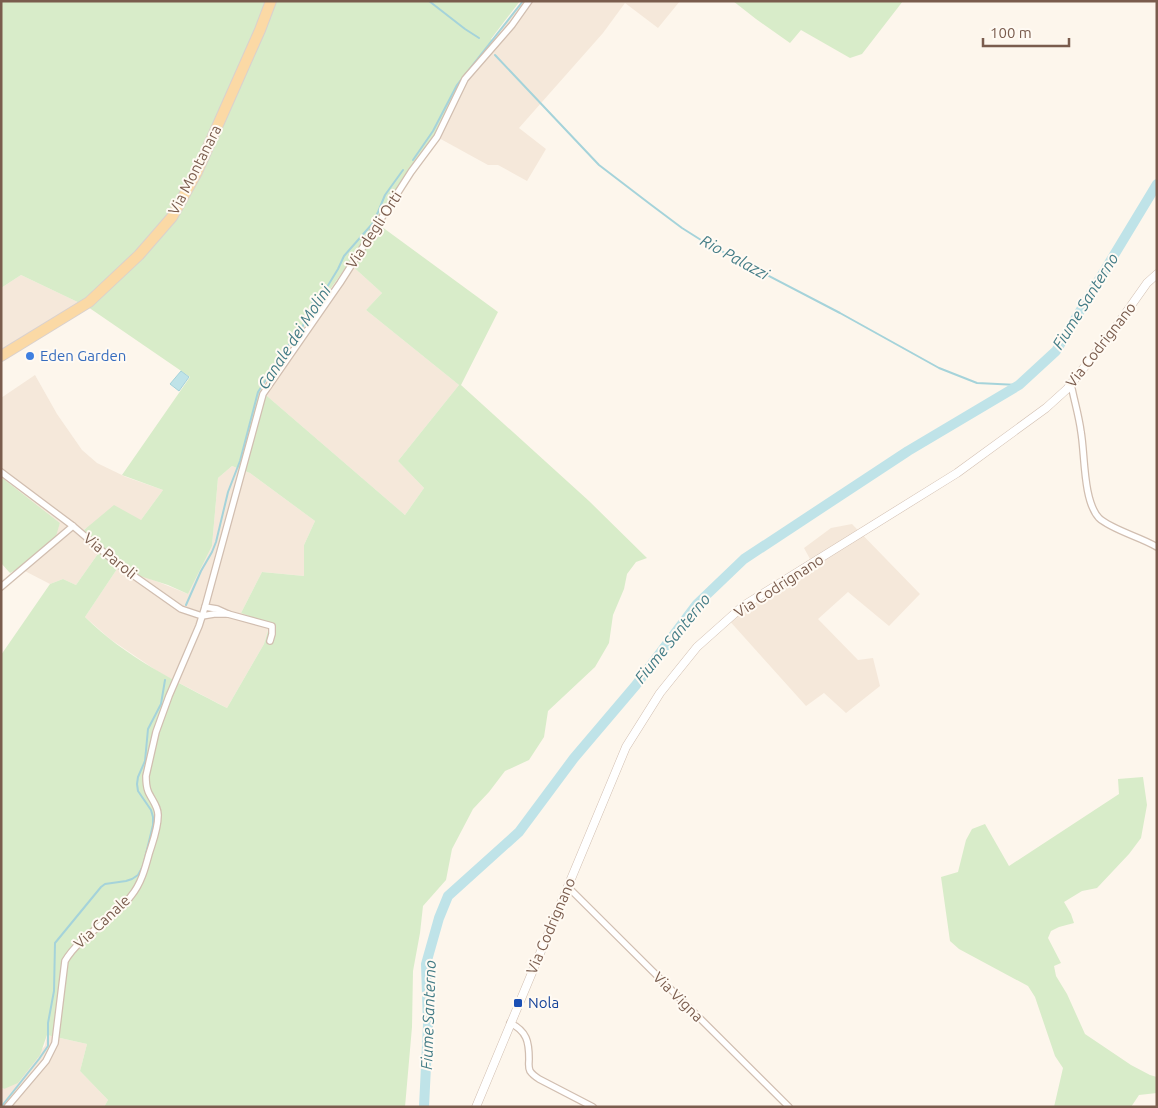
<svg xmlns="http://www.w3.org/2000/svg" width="1158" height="1108" font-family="Ubuntu,sans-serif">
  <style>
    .residential { fill: #f5e8da }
    .green { fill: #d8ecc9; fill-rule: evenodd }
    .water { fill: #bfe3e8; stroke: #a5d3da }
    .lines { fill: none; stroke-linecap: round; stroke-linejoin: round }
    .stream { stroke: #a5d3da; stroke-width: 2 }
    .river { stroke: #bfe3e8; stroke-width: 10 }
    .minor-casing { stroke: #d1beb0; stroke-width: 8 }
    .tertiary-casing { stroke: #d1beb0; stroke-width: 9 }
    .primary-casing { stroke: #dad1cd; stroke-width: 12 }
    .minor { stroke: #fff; stroke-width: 5.5 }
    .tertiary { stroke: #fff; stroke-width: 8 }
    .primary { stroke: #fbd9a5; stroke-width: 10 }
    .shop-dot { fill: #3f7fe0; stroke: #fffaf3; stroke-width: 2 }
    .transit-dot { fill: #1a4fb4; stroke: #fffaf3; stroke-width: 2 }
    .labels { text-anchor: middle; stroke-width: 4; stroke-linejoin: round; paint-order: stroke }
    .street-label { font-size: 15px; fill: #7a5c4d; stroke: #fffaf3 }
    .shop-label { font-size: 15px; fill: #366cbe; stroke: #fffaf3; text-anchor: start }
    .transit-label { font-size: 15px; fill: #164399; stroke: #fffaf3; text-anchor: start }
    .water-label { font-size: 16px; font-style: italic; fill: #437c86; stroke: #fffaf3 }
  </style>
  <rect width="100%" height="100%" fill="#fdf6ec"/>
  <g class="residential">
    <polygon points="522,1 680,1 658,28 625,3 603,33 519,128 546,149 527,181 498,165 488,165 437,137 469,72"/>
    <polygon points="349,263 382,293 366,310 459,385 398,461 424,488 405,515 260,390 279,360 305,326 326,295"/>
    <polygon points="21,275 88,307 1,361 1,288"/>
    <polygon points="35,375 57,414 82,450 97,463 126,477 163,490 141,520 84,529 102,548 76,585 63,579 50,584 19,568 55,536 60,523 1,477 1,398"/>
    <polygon points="232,466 250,473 315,521 304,545 304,576 262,572 241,613 270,623 264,644 227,708 160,673 110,639 85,617 119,566 188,594 212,546 218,478"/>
    <polygon points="852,524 920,594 889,626 848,592 818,619 858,660 873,658 880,686 846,713 824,693 806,706 727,618 767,588 810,559 804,548 831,528"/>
    <polygon points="47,1035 87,1044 80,1071 108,1100 104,1107 1,1107 1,1087 4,1089 45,1046"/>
  </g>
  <g class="green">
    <path d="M1 1H520L491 39 492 40 469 72 437 137 378 224 498 312 461 385 589 501 647 558 636 562 627 574 624 589 613 615 609 643 595 667 548 711 544 737 529 760 505 771 489 792 473 809 452 849 446 880 423 906 420 933 413 971 412 1027 405 1107H104L108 1100 80 1071 87 1044 47 1035 40 1055 18 1083 4 1089 1 1087V655L50 584 63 579 76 585 102 548 84 530 114 505 141 520 163 490 122 475 190 377 88 307 21 275 1 288ZM349 263 382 293 366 310 459 385 398 461 424 488 405 515 260 390 279 360 305 326 326 295ZM232 466 250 473 315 521 304 545V576L262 572 241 613 270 624 264 644 227 708C177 682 125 657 85 617L119 566 140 576 168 585 188 594 212 546 218 478Z"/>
    <polygon points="733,1 903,1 862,54 850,58 801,30 790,43 756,19"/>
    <polygon points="1,477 60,523 56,536 19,568 10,573 1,563"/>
    <polygon points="1143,777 1147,805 1141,838 1129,854 1097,888 1082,891 1064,902 1071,914 1074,923 1059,927 1051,931 1048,938 1061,963 1054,966 1056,976 1067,994 1085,1034 1131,1065 1150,1075 1157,1077 1157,1093 1139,1095 1131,1107 1054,1107 1063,1068 1055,1056 1035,997 1028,986 959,949 950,941 941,877 958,872 966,840 972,829 985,824 1009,866 1119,794 1118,779"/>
  </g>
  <polygon class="water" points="181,371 189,377 179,391 170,384"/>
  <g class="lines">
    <g class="stream">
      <polyline points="429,1 465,29 479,38"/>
      <polyline points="495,55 599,165 650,204 682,228 701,240 738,260 840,313 939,368 977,383 1019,385"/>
      <polyline points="413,160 433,131 457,85 523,1"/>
      <polyline points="186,605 201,571 212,552 216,542 228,492 240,461 258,392 290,343 302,328 314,299 324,292 338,269 344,256 373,223 378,212 385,195 403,170"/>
      <polyline points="1,1107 39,1059 48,1046 48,1023 54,991 55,943 101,887 105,884 126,881 132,879 138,875 143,866 153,825 153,817 151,810 138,791 137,784 138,777 145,761 148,729 161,704 165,680"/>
    </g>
    <polyline class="river" points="424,1107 428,1025 426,964 439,918 448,896 519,832 574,758 636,685 697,604 744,559 908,451 1019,385 1056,351 1157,184"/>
    <g class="minor-casing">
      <g id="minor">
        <path d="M1071 384C1074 400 1079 416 1081 432 1085 454 1083 501 1099 518 1112 530 1141 537 1157 547"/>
        <polyline points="1,472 73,526 120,566 181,609 202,616 214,614 228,614"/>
        <polyline points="1,587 73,526"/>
        <polyline points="205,607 217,609 228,614 272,626 272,634 270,641"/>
        <polyline points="568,887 789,1107"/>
        <path d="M510 1023C527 1031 529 1042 529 1059 529 1063 528 1067 530 1071 532 1074 536 1077 539 1079L593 1107"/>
        <path d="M7 1107 46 1061 55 1043 65 961C81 934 113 921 131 896 141 884 145 869 149 854 153 841 158 829 158 816 159 807 151 799 148 791 146 786 146 781 146 776L156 732 169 696 199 626 205 607 263 394 340 283 411 172 437 137 465 79 512 25 529 1"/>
      </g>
    </g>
    <g class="tertiary-casing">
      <polyline id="tertiary" points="476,1107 626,747 660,693 697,647 743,606 957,473 1046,408 1067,389 1113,331 1147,283 1157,274"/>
    </g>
    <g class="primary-casing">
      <polyline id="primary" points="1,356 89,302 139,255 172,217 197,172 260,30 271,1"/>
    </g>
    <use href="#minor" class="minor"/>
    <use href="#tertiary" class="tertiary"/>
    <use href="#primary" class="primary"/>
  </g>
  <circle class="shop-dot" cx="30" cy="356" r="5"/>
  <rect class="transit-dot" x="513" y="998" width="10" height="10" rx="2.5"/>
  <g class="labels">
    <g class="street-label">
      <text transform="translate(195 170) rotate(-63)" y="5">Via Montanara</text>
      <text transform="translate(374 230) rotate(-57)" y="5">Via degli Orti</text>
      <text transform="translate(1101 345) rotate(-52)" y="5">Via Codrignano</text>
      <text transform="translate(110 556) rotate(39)" y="5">Via Paroli</text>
      <text transform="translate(779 586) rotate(-33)" y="5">Via Codrignano</text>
      <text transform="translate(102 922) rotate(-43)" y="5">Via Canale</text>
      <text transform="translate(551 926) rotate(-67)" y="5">Via Codrignano</text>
      <text transform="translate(678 997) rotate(45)" y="5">Via Vigna</text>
    </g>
    <g class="shop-label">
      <text x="40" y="361">Eden Garden</text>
    </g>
    <g class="transit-label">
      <text x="528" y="1008">Nola</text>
    </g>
    <g class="water-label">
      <text transform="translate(735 257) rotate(29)" y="6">Rio Palazzi</text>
      <text transform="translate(1085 301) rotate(-58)" y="6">Fiume Santerno</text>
      <text transform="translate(294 337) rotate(-57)" y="6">Canale dei Molini</text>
      <text transform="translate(672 638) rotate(-51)" y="6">Fiume Santerno</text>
      <text transform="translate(428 1015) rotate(-88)" y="6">Fiume Santerno</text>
    </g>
  </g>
  <rect width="1158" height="1108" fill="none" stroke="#7a5c4d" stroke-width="5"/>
  <path d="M983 38v8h86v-8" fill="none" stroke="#7a5c4d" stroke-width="2.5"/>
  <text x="990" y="38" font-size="15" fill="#7a5c4d" stroke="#fffaf3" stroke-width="4" paint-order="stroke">100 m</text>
</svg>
